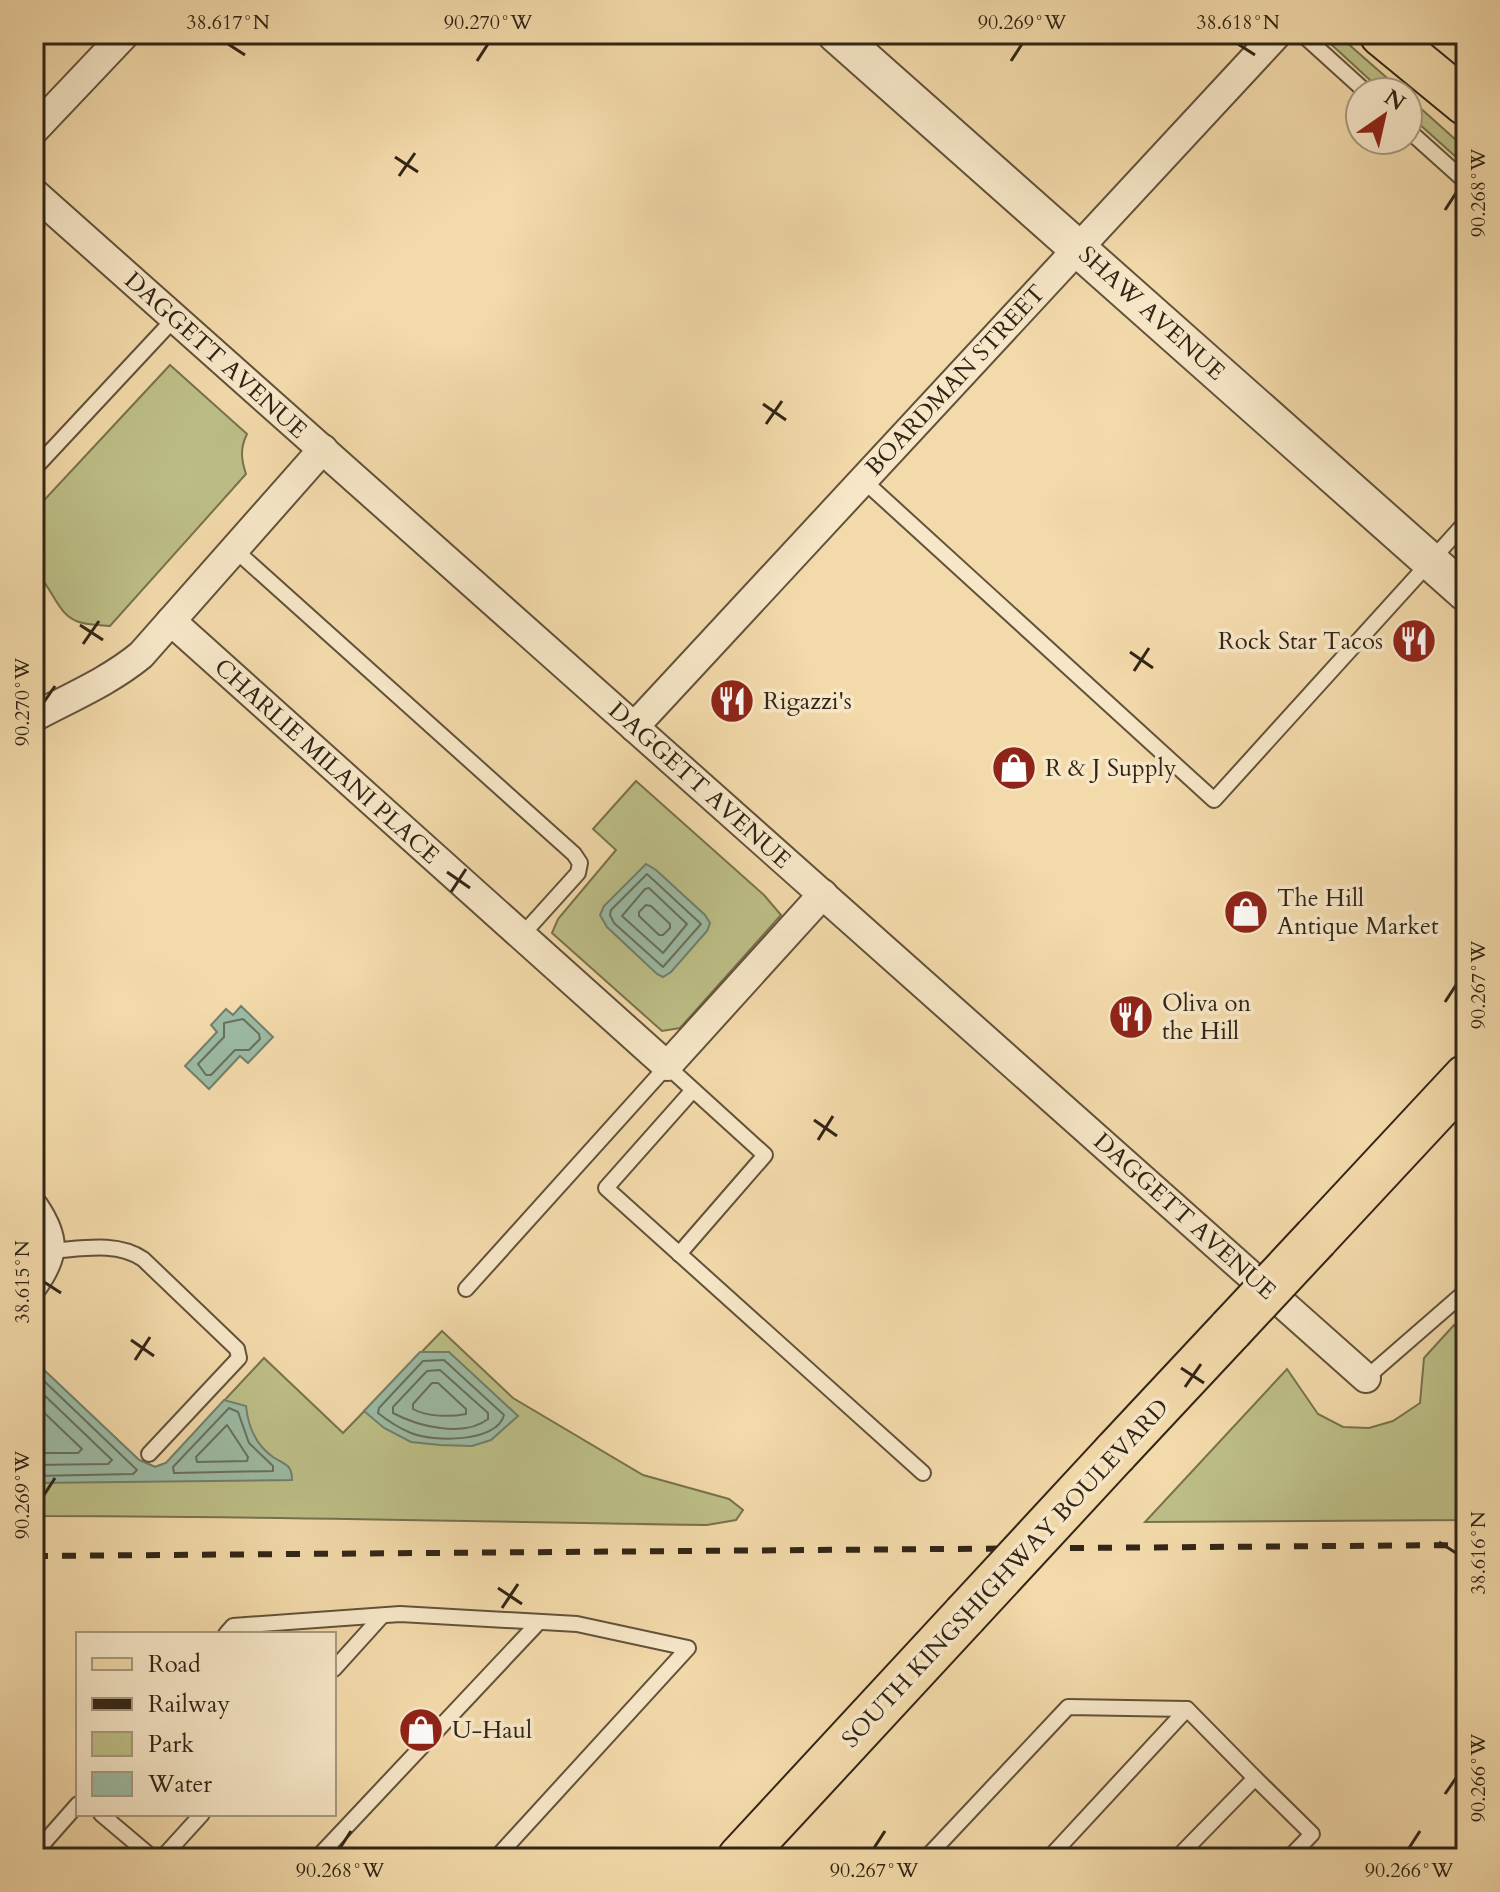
<svg xmlns="http://www.w3.org/2000/svg" width="1500" height="1892" font-family="Cardo,serif">
  <style>
    .green { fill: #bdbf87; stroke: #77724e; stroke-width: 2 }
    .water { fill: #9cbba5; stroke: #717f6c; stroke-width: 2 }
    .lines { fill: none; stroke-linecap: round; stroke-linejoin: round }
    .shore { stroke: #66705e; stroke-width: 2 }
    .service-casing { stroke: #62523b; stroke-width: 18 }
    .minor-casing { stroke: #62523b; stroke-width: 32 }
    .tertiary-casing { stroke: #62523b; stroke-width: 40 }
    .primary-casing { stroke: #312516; stroke-width: 48 }
    .motorway-casing { stroke: #312516; stroke-width: 48 }
    .service { stroke: #f7e7c8; stroke-width: 14 }
    .minor { stroke: #f7e7c8; stroke-width: 28 }
    .tertiary { stroke: #f7e7c8; stroke-width: 36 }
    .primary { stroke: #f3daaa; stroke-width: 44 }
    .motorway { stroke: #f3daaa; stroke-width: 44 }
    .rail { stroke: #312516; stroke-width: 6; stroke-dasharray: 14 14; stroke-linecap: butt }
    .primary-bridge-casing { stroke: #312516; stroke-width: 48; stroke-linecap: butt }
    .primary-bridge { stroke: #f3daaa; stroke-width: 44 }
    .ticks { fill: none; stroke: #312516; stroke-width: 3 }
    .labels { text-anchor: middle; stroke-width: 7; stroke-linejoin: round; paint-order: stroke }
    .street-label { font-size: 24px; fill: #312516; stroke: #f7e7c8 }
    .poi-label { font-size: 24px; fill: #312516; stroke: #f7e7c8; text-anchor: start }
    .neatline { fill: none; stroke: #312516; stroke-width: 3 }
    .ticks-label { font-size: 20px; text-anchor: middle; fill: #312516 }
  </style>
  <rect width="100%" height="100%" fill="#f3daaa"/>
  <filter id="stains"><feTurbulence type="fractalNoise" baseFrequency=".0025" numOctaves="4"/><feColorMatrix values="0 0 0 0 .2 0 0 0 0 .09 0 0 0 0 .02 0 0 0 .5 -.17"/></filter>
  <radialGradient id="worn" r=".72"><stop offset=".6" stop-color="#630" stop-opacity="0"/><stop offset="1" stop-color="#630" stop-opacity=".3"/></radialGradient>
  <g class="green">
    <polygon points="1320,34 1337,34 1403,92 1383,92"/>
    <polygon points="1408,97 1466,149 1466,166 1408,114"/>
    <path d="M170 365 247 434C240 448 241 459 246 474L110 626C101 625 91 625 83 623 56 618 54 586 34 572V511Z"/>
    <polygon points="636,781 764,895 781,915 680,1028 662,1031 552,933 558,919 616,850 593,829"/>
    <polygon points="1454,1325 1466,1336 1466,1520 1145,1522 1287,1369 1318,1414 1343,1427 1369,1428 1393,1421 1420,1403 1424,1358"/>
    <path d="M442 1331 513 1398 643 1475 729 1499 743 1510 736 1520 707 1525C482 1522 258 1516 34 1516V1361L139 1460 155 1467 166 1463 264 1358 343 1433Z"/>
  </g>
  <g class="water">
    <polygon points="646,864 656,870 705,915 710,923 707,931 671,972 663,977 657,974 607,927 600,915 604,906"/>
    <polygon points="241,1006 273,1037 248,1063 240,1056 209,1089 185,1066 217,1032 211,1025 226,1009 233,1015"/>
    <polygon points="420,1352 449,1352 518,1416 491,1440 472,1446 440,1445 411,1442 384,1428 364,1411"/>
    <path d="M42 1368 139 1460 155 1467 166 1463 224 1400 246 1406C248 1426 256 1445 273 1457 285 1465 292 1464 292 1480L34 1483V1376Z"/>
  </g>
  <g class="lines">
    <g class="shore">
      <polygon points="647,874 701,924 663,967 614,923 610,915 611,910"/>
      <polygon points="649,888 687,924 663,953 622,916 645,889"/>
      <polygon points="646,905 651,906 670,924 670,928 663,935 659,935 639,916 639,912"/>
      <polygon points="243,1019 259,1034 260,1039 249,1050 235,1050 211,1075 206,1075 198,1064 224,1037 224,1023"/>
      <path d="M444 1360 504 1415C497 1443 433 1442 411 1433 399 1428 388 1421 378 1413L379 1408 423 1361Z"/>
      <path d="M440 1370 488 1413V1419C464 1438 417 1426 393 1413V1407L427 1371Z"/>
      <polyline points="34,1381 44,1381 137,1470 133,1474 34,1476"/>
      <path d="M432 1383H438L466 1409V1414C451 1417 427 1417 413 1409V1404Z"/>
      <polyline points="34,1391 41,1392 112,1460 108,1464 34,1465"/>
      <polyline points="34,1403 82,1449 78,1453 34,1453"/>
      <polygon points="229,1408 238,1412 249,1443 273,1466 273,1471 174,1473 173,1467"/>
      <polygon points="227,1425 248,1457 247,1461 197,1462 196,1457"/>
    </g>
    <g class="service-casing">
      <g id="service">
        <polyline points="1302,34 1366,92"/>
        <polyline points="1408,130 1466,182"/>
        <polyline points="34,469 175,318"/>
        <polyline points="863,480 1214,800 1466,522"/>
        <polyline points="234,549 574,854 580,863 578,873 522,935"/>
        <polyline points="693,1090 606,1188 923,1473"/>
        <path d="M50 1251C81 1249 116 1241 143 1259L237 1349 239 1358 149 1454"/>
        <polyline points="466,1289 667,1066 765,1155 679,1254"/>
        <polyline points="1366,1378 1466,1291"/>
        <polyline points="226,1634 233,1626 400,1614 577,1624 688,1648 496,1858"/>
        <polyline points="334,1669 381,1617"/>
        <polyline points="101,1814 153,1858"/>
        <polyline points="34,1854 78,1804"/>
        <polyline points="162,1858 202,1814"/>
        <polyline points="317,1858 538,1623"/>
        <polyline points="926,1858 1068,1707 1187,1709 1255,1778"/>
        <polyline points="1049,1858 1187,1709"/>
        <polyline points="1177,1858 1255,1778 1312,1834 1289,1858"/>
      </g>
    </g>
    <g class="minor-casing">
      <g id="minor">
        <polyline points="34,130 125,34"/>
        <polyline points="34,193 1366,1378"/>
        <polyline points="171,621 667,1066 823,894"/>
        <path d="M34 717C71 697 108 682 141 655L323 449"/>
        <polyline points="634,727 1277,34"/>
        <path d="M34 1207C55 1238 55 1254 34 1284"/>
      </g>
    </g>
    <g class="tertiary-casing">
      <polyline id="tertiary" points="836,34 1466,593"/>
    </g>
    <g class="primary-casing">
      <g id="primary">
        <polyline points="1316,1238 1466,1077"/>
        <polyline points="1115,1453 1231,1329"/>
        <polyline points="740,1858 965,1615"/>
      </g>
    </g>
    <g class="motorway-casing">
      <polyline id="motorway" points="1382,34 1466,103"/>
    </g>
    <use href="#service" class="service"/>
    <use href="#minor" class="minor"/>
    <use href="#tertiary" class="tertiary"/>
    <use href="#primary" class="primary"/>
    <use href="#motorway" class="motorway"/>
    <polyline class="rail" points="34,1556 1466,1545"/>
    <g class="primary-bridge-casing">
      <g id="primary-bridge">
        <polyline points="1231,1329 1316,1238"/>
        <polyline points="965,1615 1115,1453"/>
      </g>
    </g>
    <use href="#primary-bridge" class="primary-bridge"/>
  </g>
  <path class="ticks" d="M228 44 245 55M1238 44 1255 55M477 61 488 44M1011 61 1022 44M395 157 418 172M399 176 415 153M1445 210 1456 193M763 404 786 420M766 424 782 401M80 625 103 640M83 644 99 621M1130 652 1153 668M1134 671 1149 648M44 702 55 686M447 872 470 888M451 892 466 869M1445 1002 1456 985M814 1120 837 1136M818 1140 833 1116M44 1282 61 1293M131 1340 154 1356M135 1360 150 1337M1181 1368 1204 1383M1185 1387 1201 1364M44 1495 55 1478M1439 1542 1456 1553M498 1588 522 1604M502 1608 518 1584M1445 1794 1456 1778M340 1848 351 1831M874 1848 885 1831M1409 1848 1420 1831"/>
  <defs>
    <g id="restaurant-disc" transform="scale(2.3)"><circle r="9.5" fill="#8f2418" stroke="#f7e7c8"/><path d="M-5-6h1v4h1v-4h1v4h1v-4h1v5L-1.5 .5V6h-2V.5L-5-1ZM5-6V6H3V1.5H1.5Q1.5-4 5-6Z" fill="#fff"/></g>
    <g id="shop-disc" transform="scale(2.3)"><circle r="9.5" fill="#8f2418" stroke="#f7e7c8"/><path d="M-5-2.5h2.3a2.7 3.5 0 0 1 5.4 0H5L5.5 6h-11ZM-1.5-2.5h3a1.5 2.3 0 0 0-3 0Z" fill="#fff"/></g>
  </defs>
  <g fill-rule="evenodd">
    <use href="#restaurant-disc" x="1414" y="641"/>
    <use href="#restaurant-disc" x="732" y="701"/>
    <use href="#shop-disc" x="1014" y="768"/>
    <use href="#shop-disc" x="1246" y="912"/>
    <use href="#restaurant-disc" x="1131" y="1017"/>
    <use href="#shop-disc" x="421" y="1730"/>
  </g>
  <g class="labels">
    <g class="street-label">
      <text transform="translate(1152 313) rotate(42)" y="8">SHAW AVENUE</text>
      <text transform="translate(216 355) rotate(42)" y="8">DAGGETT AVENUE</text>
      <text transform="translate(955 380) rotate(-47)" y="8">BOARDMAN STREET</text>
      <text transform="translate(327 761) rotate(42)" y="8">CHARLIE MILANI PLACE</text>
      <text transform="translate(700 785) rotate(42)" y="8">DAGGETT AVENUE</text>
      <text transform="translate(1185 1216) rotate(42)" y="8">DAGGETT AVENUE</text>
      <text transform="translate(1005 1573) rotate(-47)" y="8">SOUTH KINGSHIGHWAY BOULEVARD</text>
    </g>
    <g class="poi-label">
      <text x="1383" y="649" text-anchor="end">Rock Star Tacos</text>
      <text x="763" y="709">Rigazzi's</text>
      <text x="1045" y="776">R &amp; J Supply</text>
      <text x="1277" y="906">The Hill<tspan x="1277" dy="28">Antique Market</tspan></text>
      <text x="1162" y="1011">Oliva on<tspan x="1162" dy="28">the Hill</tspan></text>
      <text x="452" y="1738">U-Haul</text>
    </g>
  </g>
  <rect width="1500" height="1892" fill="none" stroke="#f3daaa" stroke-width="88"/>
  <rect x="76" y="1632" width="260" height="184" fill="#f7e7c8" stroke="#a89981" stroke-width="2"/>
  <rect x="92" y="1658" width="40" height="12" fill="#f3daaa" stroke="#a89981" stroke-width="2"/>
  <text x="148" y="1672" font-size="24" fill="#312516">Road</text>
  <rect x="92" y="1698" width="40" height="12" fill="#312516" stroke="#a89981" stroke-width="2"/>
  <text x="148" y="1712" font-size="24" fill="#312516">Railway</text>
  <rect x="92" y="1732" width="40" height="24" fill="#bdbf87" stroke="#a89981" stroke-width="2"/>
  <text x="148" y="1752" font-size="24" fill="#312516">Park</text>
  <rect x="92" y="1772" width="40" height="24" fill="#9cbba5" stroke="#a89981" stroke-width="2"/>
  <text x="148" y="1792" font-size="24" fill="#312516">Water</text>
  <g transform="translate(1384 116) rotate(34)"><circle r="38" fill="#f7e7c8" stroke="#a89981" stroke-width="2"/>
  <path d="M0-6L14 30L0 20L-14 30Z" fill="#8f2418"/>
  <text y="-12" font-size="22" font-weight="bold" text-anchor="middle" fill="#312516">N</text>
  </g>
  <rect x="44" y="44" width="1412" height="1804" class="neatline"/>
  <g class="ticks-label">
    <text x="228" y="29">38.617°N</text>
    <text x="488" y="29">90.270°W</text>
    <text x="1022" y="29">90.269°W</text>
    <text x="1238" y="29">38.618°N</text>
    <text transform="translate(1478 193) rotate(-90)" y="7">90.268°W</text>
    <text transform="translate(22 702) rotate(-90)" y="7">90.270°W</text>
    <text transform="translate(1478 985) rotate(-90)" y="7">90.267°W</text>
    <text transform="translate(22 1282) rotate(-90)" y="7">38.615°N</text>
    <text transform="translate(22 1495) rotate(-90)" y="7">90.269°W</text>
    <text transform="translate(1478 1553) rotate(-90)" y="7">38.616°N</text>
    <text transform="translate(1478 1778) rotate(-90)" y="7">90.266°W</text>
    <text x="340" y="1877">90.268°W</text>
    <text x="874" y="1877">90.267°W</text>
    <text x="1409" y="1877">90.266°W</text>
  </g>
  <rect width="100%" height="100%" filter="url(#stains)"/>
  <rect width="100%" height="100%" fill="url(#worn)"/>
</svg>
